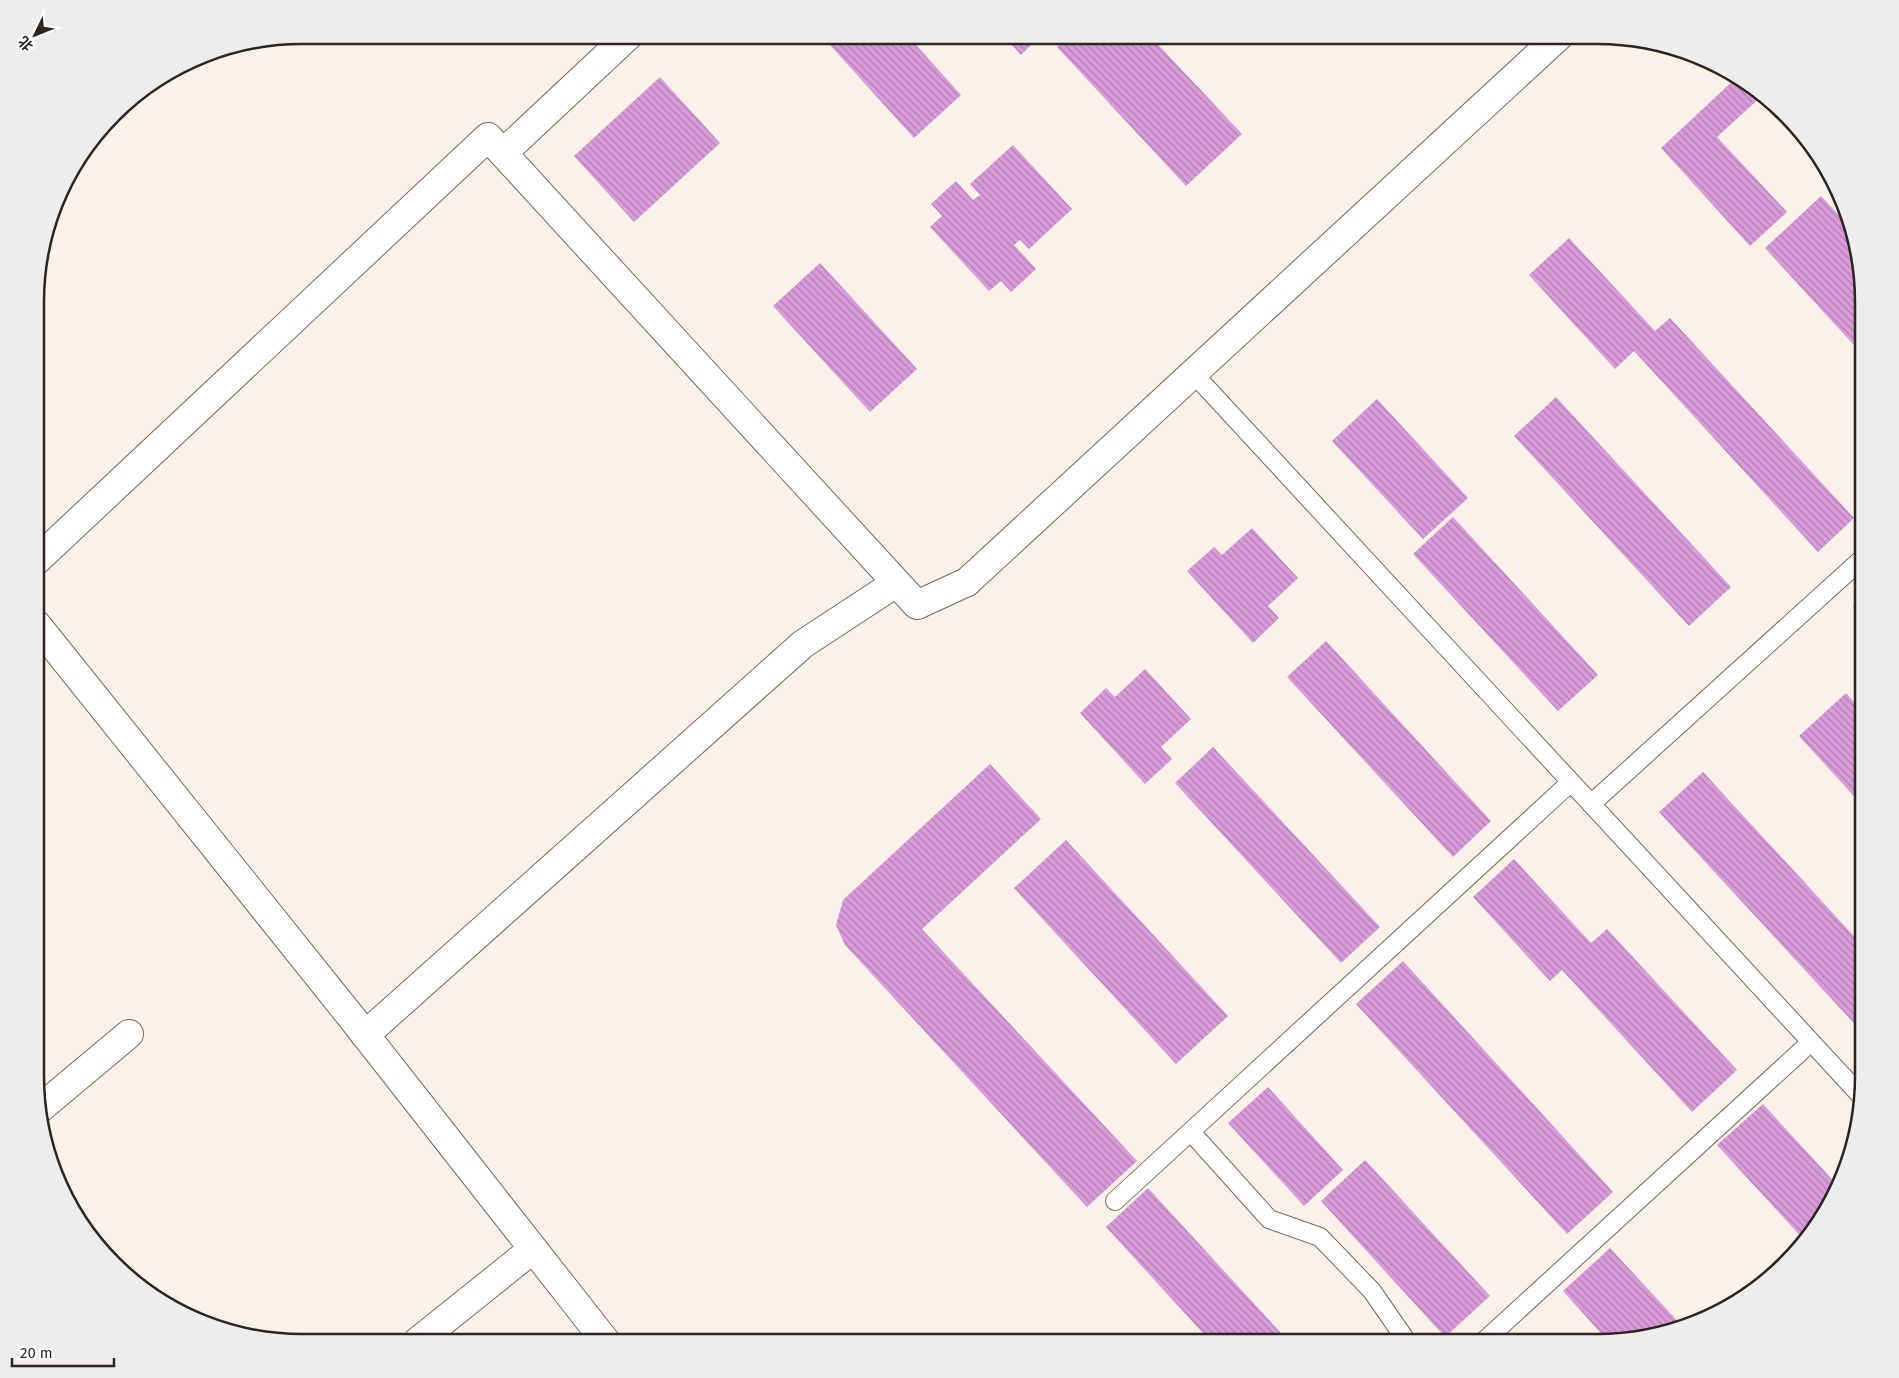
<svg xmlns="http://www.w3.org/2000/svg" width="1899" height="1378" font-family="'Fira Sans','Noto Sans SC',sans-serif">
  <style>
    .building { fill: url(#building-back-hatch) }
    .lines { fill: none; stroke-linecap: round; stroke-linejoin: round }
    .lane-casing { stroke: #79685d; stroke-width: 20 }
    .street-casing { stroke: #79685d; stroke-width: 30 }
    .secondary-casing { stroke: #79685d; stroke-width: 30 }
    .lane { stroke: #fff; stroke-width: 18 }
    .street { stroke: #fff; stroke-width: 28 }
    .secondary { stroke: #fff; stroke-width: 28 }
    .rim { fill: none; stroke: #2b2420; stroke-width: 2.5 }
  </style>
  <defs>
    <pattern id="building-back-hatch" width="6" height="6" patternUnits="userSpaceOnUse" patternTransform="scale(1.25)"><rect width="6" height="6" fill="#d99bda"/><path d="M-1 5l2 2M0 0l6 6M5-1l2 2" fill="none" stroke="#b07eb0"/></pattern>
  </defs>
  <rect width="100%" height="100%" fill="#fcf1e9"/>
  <g class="building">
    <polygon points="821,35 907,35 961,95 914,138"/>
    <polygon points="1003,35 1041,35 1021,55"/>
    <polygon points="1070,35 1149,35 1242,134 1186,186 1057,47"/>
    <polygon points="660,77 720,143 634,222 574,156"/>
    <polygon points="1737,77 1764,94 1717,137 1787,212 1750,246 1661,148"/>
    <polygon points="1013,145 1072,209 1029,249 1020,240 1014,245 1036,269 1011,292 1001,281 989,291 930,227 942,216 931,204 956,181 973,200 980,195 970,184"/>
    <polygon points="1821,196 1847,224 1863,285 1863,355 1765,248"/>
    <polygon points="1569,238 1655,331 1670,318 1854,518 1818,552 1634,351 1615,369 1529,275"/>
    <polygon points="820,263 917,369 870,412 773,306"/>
    <polygon points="1556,397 1731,587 1689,626 1514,436"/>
    <polygon points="1377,399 1468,498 1423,539 1332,441"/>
    <polygon points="1453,517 1598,675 1558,711 1413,554"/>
    <polygon points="1252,528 1298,578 1268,606 1279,618 1253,643 1187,571 1214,547 1222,555"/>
    <polygon points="1863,597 1863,619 1853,607"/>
    <polygon points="1326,641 1491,821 1453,857 1287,677"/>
    <polygon points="1145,669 1191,719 1161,747 1172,759 1145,784 1080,713 1106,688 1115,697"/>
    <polygon points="1846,693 1863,712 1863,806 1799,736"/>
    <polygon points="1213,747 1380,927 1341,963 1175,783"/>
    <polygon points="990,764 1041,819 922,929 1137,1161 1087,1207 845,945 836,925 843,900"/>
    <polygon points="1703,772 1863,946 1863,1033 1659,812"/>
    <polygon points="1066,840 1228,1016 1176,1064 1014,888"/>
    <polygon points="1514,859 1591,943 1607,929 1737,1070 1692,1112 1562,970 1550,981 1473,897"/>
    <polygon points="1403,961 1613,1192 1567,1234 1356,1004"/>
    <polygon points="1268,1087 1343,1170 1304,1206 1228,1123"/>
    <polygon points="1763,1104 1839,1187 1806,1242 1717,1145"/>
    <polygon points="1365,1160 1490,1296 1445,1337 1321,1201"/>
    <polygon points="1148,1188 1290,1343 1212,1343 1106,1227"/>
    <polygon points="1610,1248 1683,1327 1666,1334 1609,1342 1563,1291"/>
  </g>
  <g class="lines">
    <g class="lane-casing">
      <g id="lane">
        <polyline points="1193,373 1862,1097"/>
        <polyline points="1591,804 1863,558"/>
        <polyline points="1191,1132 1269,1219 1320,1237 1372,1291 1408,1343"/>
        <polyline points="1115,1201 1571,782"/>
        <polyline points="1482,1343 1811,1042"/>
      </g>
    </g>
    <g class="street-casing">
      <g id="street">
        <polyline points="503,153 629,35"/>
        <polyline points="37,560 488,137 917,605 967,582"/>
        <polyline points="37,625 352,1018 607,1343"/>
        <polyline points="365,1035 803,644 896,583"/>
        <polyline points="37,1111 129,1034"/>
        <polyline points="417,1342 533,1249"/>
      </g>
    </g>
    <g class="secondary-casing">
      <polyline id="secondary" points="967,582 1559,36"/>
    </g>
    <use href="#lane" class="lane"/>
    <use href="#street" class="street"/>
    <use href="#secondary" class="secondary"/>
  </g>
  <path d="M0 0H1899V1378H0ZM302 44H1597A258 258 0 0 1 1855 302V1076A258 258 0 0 1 1597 1334H302A258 258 0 0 1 44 1076V302A258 258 0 0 1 302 44Z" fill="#eeeded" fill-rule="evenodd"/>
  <path class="rim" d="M302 44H1597A258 258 0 0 1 1855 302V1076A258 258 0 0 1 1597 1334H302A258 258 0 0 1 44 1076V302A258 258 0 0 1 302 44Z"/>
  <g transform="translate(35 35) rotate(227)" stroke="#ffffff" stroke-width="4" paint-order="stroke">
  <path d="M0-4L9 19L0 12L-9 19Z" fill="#2b2420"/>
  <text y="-8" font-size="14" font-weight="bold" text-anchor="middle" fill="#2b2420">北</text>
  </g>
  <path d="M12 1358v8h102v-8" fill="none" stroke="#2b2420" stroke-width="2.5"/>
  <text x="20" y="1358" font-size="15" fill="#2b2420" stroke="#ffffff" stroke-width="4" paint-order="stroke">20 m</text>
</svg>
